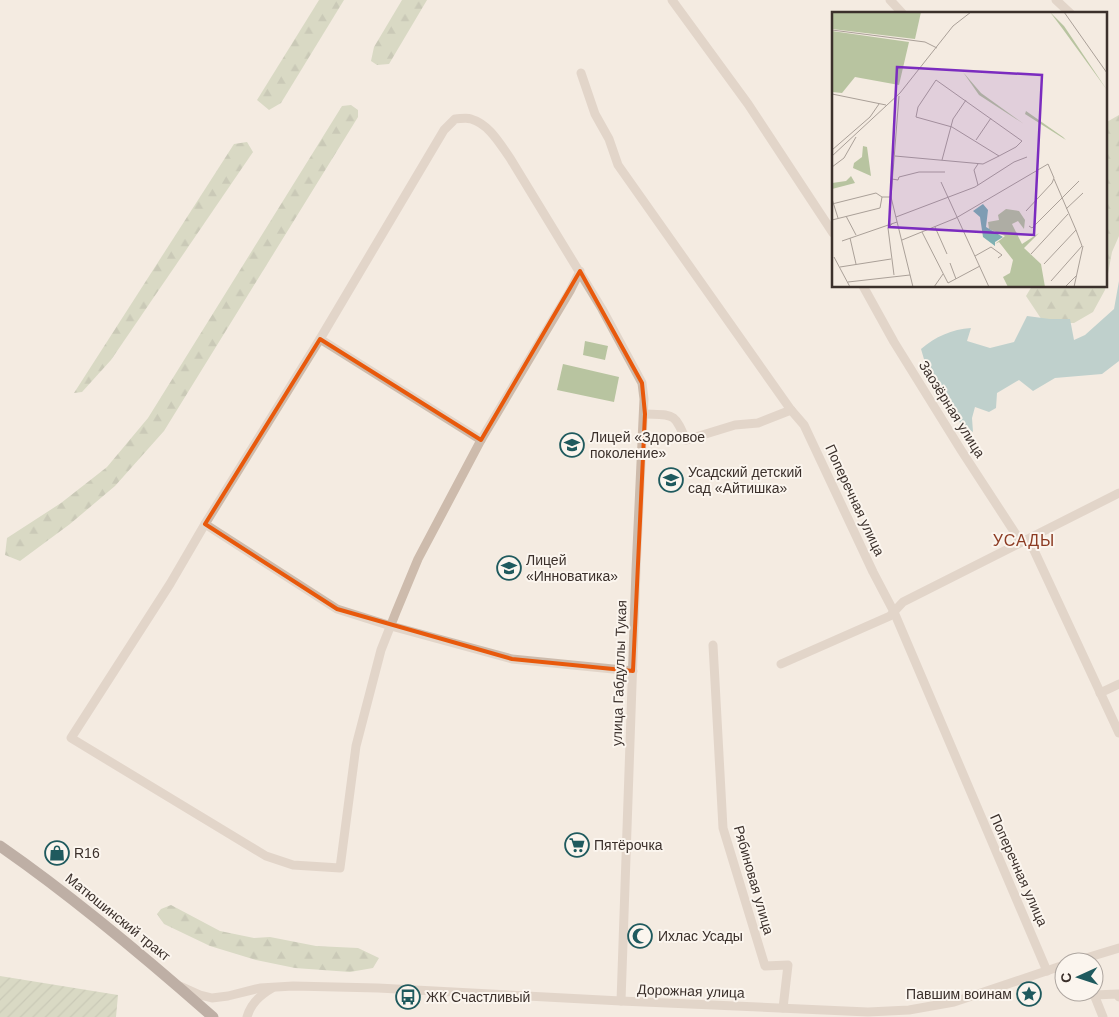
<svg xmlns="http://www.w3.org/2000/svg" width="1119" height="1017" font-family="Arial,sans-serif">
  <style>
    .green { fill: #b8c4a0 }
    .forest { fill: url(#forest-firs) }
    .garden { fill: url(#garden-furrows) }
    .water { fill: #7fb0b2 }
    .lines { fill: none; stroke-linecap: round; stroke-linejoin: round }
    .minor { stroke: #cdbbac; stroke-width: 9 }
    .major { stroke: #7d675c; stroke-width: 11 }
    .marked { fill: none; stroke: #e8590c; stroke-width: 4; stroke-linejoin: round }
    .labels { text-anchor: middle; stroke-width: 4; stroke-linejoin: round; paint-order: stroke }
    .street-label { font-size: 14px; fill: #3b302b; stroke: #fbf5ee }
    .poi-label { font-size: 14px; fill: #3b302b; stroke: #fbf5ee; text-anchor: start }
    .quarter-label { font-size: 16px; letter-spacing: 1px; fill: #8c3b22; stroke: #fbf5ee }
    .inset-road { fill: none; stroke: #aaa098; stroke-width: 1 }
    .view { fill: #7b2cbf; fill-opacity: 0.15; stroke: #7b2cbf; stroke-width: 2.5 }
    .inset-edge { fill: none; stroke: #3b302b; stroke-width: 2.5 }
  </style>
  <defs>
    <pattern id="forest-firs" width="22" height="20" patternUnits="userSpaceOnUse" patternTransform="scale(1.25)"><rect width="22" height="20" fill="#b8c4a0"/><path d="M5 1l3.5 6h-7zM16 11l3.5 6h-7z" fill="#97a083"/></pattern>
    <pattern id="garden-furrows" width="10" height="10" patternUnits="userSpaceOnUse" patternTransform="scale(1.25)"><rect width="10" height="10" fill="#b8c4a0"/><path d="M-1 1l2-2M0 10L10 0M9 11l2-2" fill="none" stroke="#97a083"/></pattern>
  </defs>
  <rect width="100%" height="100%" fill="#f4ebe1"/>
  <g class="green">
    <polygon points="585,341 608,346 605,360 583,355"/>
    <polygon points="563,364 619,377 614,402 557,390"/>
  </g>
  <g class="forest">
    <polygon points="319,0 344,0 281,103 269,110 257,100"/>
    <polygon points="402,0 427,0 389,64 377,65 371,61 374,47"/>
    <polygon points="351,105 358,110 358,117 164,431 115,486 70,524 20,561 5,555 7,538 61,503 107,467 148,418 342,106"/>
    <polygon points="1119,115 1119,236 1112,252 1105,290 1093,312 1074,323 1044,323 1026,296 1032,286 1105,286 1105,123"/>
    <polygon points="247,142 253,152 111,360 82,392 74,393 234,144"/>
    <polygon points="171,905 220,931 254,938 270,937 316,946 358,948 379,958 373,968 350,972 295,968 256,960 210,946 164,924 157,914 161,909"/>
  </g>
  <polygon class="garden" points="0,976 118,995 116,1017 0,1017"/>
  <path class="water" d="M1119 281V361L1102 374 1055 378 1033 391 1019 380 997 393 996 408 989 412 975 407 972 418 973 432 962 426 926 366 921 349C935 337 952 329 971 328L967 341 990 348 1014 342 1027 316 1050 319H1070L1074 340 1085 335 1114 309Z"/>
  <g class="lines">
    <g class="minor">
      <polyline points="672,0 748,104 833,233"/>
      <polyline points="890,0 903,14"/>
      <polyline points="1056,0 1071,14"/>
      <polyline points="581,73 595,114 609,139 618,165 791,410 804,425 873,572 894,612 1047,971"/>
      <path d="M580 271 570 291 481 440 418 559 396 612 381 650 356 746 340 868 293 865 266 856 71 738 170 584 205 524 320 339 444 130 455 119C460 119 466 117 471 119 489 124 500 144 510 158L602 309 642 383 644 399 636 570 621 1001"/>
      <polyline points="863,286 894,342 961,450 1017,536 1032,546 1119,733"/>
      <polyline points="320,339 481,440"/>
      <path d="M645 414C674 415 674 412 686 440L735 425 758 423 791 410"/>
      <polyline points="205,524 337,609 391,626 512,659 633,671"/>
      <polyline points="713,645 723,828 765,966 788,965 783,1008"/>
      <polyline points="781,664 890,616 903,602 1119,493"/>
      <polyline points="1100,693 1119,684"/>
      <polyline points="1073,962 1119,948"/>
      <polyline points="180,986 200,995 212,998 228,996 260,988 293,986 378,988 621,1001 868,1012 909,1010 954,1002 1064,965"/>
      <polyline points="1093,992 1103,1017"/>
      <polyline points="1094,995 1118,994 1119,997"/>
      <path d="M247 1017C251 1003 260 995 272 988"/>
    </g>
    <path class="major" d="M0 846C75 898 145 957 213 1017"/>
  </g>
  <path d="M0 0H1119V1017H0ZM580 271 642 383 645 414 633 671 512 659 337 609 205 524 320 339 481 440Z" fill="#f4ebe1" fill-opacity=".55" fill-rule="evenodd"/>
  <path class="marked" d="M580 271 642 383 645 414 633 671 512 659 337 609 205 524 320 339 481 440Z"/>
  <defs>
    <g id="school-ring" transform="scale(1.25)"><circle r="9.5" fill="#fbf5ee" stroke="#1f5a5e" stroke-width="1.5"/><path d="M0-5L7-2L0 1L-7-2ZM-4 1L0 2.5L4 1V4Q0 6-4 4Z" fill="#1f5a5e"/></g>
    <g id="supermarket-ring" transform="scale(1.25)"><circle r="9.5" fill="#fbf5ee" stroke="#1f5a5e" stroke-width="1.5"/><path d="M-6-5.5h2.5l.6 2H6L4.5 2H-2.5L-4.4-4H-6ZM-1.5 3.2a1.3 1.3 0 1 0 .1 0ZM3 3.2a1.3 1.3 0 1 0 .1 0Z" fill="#1f5a5e"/></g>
    <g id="shop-ring" transform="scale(1.25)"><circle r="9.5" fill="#fbf5ee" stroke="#1f5a5e" stroke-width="1.5"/><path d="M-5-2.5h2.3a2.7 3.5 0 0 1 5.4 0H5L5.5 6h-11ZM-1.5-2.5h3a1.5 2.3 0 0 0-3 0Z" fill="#1f5a5e"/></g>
    <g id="mosque-ring" transform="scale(1.25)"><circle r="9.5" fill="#fbf5ee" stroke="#1f5a5e" stroke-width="1.5"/><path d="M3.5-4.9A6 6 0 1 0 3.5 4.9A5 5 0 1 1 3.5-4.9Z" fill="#1f5a5e"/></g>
    <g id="sight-ring" transform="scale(1.25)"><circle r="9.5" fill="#fbf5ee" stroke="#1f5a5e" stroke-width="1.5"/><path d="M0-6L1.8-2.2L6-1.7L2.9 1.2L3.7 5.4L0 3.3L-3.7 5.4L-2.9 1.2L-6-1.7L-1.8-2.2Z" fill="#1f5a5e"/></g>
    <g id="bus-ring" transform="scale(1.25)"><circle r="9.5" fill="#fbf5ee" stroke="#1f5a5e" stroke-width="1.5"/><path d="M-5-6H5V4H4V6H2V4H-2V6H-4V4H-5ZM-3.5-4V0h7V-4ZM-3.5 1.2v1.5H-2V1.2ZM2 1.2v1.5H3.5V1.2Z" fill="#1f5a5e"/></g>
  </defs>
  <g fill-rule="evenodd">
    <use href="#school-ring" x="572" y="445"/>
    <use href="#school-ring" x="671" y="480"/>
    <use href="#school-ring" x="509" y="568"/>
    <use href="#supermarket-ring" x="577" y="845"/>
    <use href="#shop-ring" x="57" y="853"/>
    <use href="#mosque-ring" x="640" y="936"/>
    <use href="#sight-ring" x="1029" y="994"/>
    <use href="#bus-ring" x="408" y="997"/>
  </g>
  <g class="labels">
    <g class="street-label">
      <text transform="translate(952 409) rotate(58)" y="5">Заозёрная улица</text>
      <text transform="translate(855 500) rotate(65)" y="5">Поперечная улица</text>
      <text transform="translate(619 673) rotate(-88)" y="5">улица Габдуллы Тукая</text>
      <text transform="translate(1019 870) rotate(66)" y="5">Поперечная улица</text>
      <text transform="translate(754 880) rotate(74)" y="5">Рябиновая улица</text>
      <text transform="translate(118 917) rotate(39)" y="5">Матюшинский тракт</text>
      <text transform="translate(691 991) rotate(2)" y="5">Дорожная улица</text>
    </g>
    <g class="poi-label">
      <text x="590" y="442">Лицей «Здоровое<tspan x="590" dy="16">поколение»</tspan></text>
      <text x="688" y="477">Усадский детский<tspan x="688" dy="16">сад «Айтишка»</tspan></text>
      <text x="526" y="565">Лицей<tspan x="526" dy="16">«Инноватика»</tspan></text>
      <text x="594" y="850">Пятёрочка</text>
      <text x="74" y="858">R16</text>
      <text x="658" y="941">Ихлас Усады</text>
      <text x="1012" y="999" text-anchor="end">Павшим воинам</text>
      <text x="426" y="1002">ЖК Счастливый</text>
    </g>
    <g class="quarter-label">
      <text x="1024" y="546">УСАДЫ</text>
    </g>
  </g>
  <g transform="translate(832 12)">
    <rect width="275" height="275" fill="#f4ebe1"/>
    <path d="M218 0 232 14 275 78 230 16ZM131 60 149 81 192 112 147 83ZM194 99 231 125 234 128 193 102ZM31 134 35 135 39 164 21 156 22 151 30 145ZM19 164 23 171 0 177V171L14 169ZM174 197 187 199 193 208 192 217 186 209 180 212 190 232 207 221 192 236 209 252 213 275H176L171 265 178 261 181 248 167 230 163 232 173 224 157 217 156 210 167 208 166 203Z" fill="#b8c4a0"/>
    <path d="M0 0H89L83 27 0 17ZM0 19 77 30 67 73 23 65 10 81 0 80Z" fill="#b8c4a0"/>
    <path d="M151 192 156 198 154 215 171 225 163 230V234L151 225 148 205 141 199Z" fill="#7fb0b2"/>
    <path class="inset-road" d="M232 0 275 61M0 18 93 30 105 36M0 82 54 93M67 84 59 185 81 275M144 128 159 106M0 138 38 105 47 92M0 144 68 81 121 14 139 0M63 144 151 152 167 144 184 135 190 129 104 68 86 95 84 105 120 115 167 144M110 148 121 107 134 88M0 155 12 146 24 125M60 167 66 168 67 165 87 160H113M109 170 157 275M146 173 142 158 146 152M0 187 6 206M0 192 44 181 50 185H59M234 197 251 181M14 204 24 223M64 205 143 175 182 150 195 145M0 208 48 196 50 185M60 212 56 216 62 263M197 214 200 216 247 169M103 215 115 242M90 220 116 271 148 254M18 226 24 252M70 228 124 206 216 152 222 166 220 171 194 199M10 229 65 210M199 242 236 202M143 244 159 235 170 243 166 246M2 245 18 275M118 251 124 267M212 252 244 218 222 167M8 255 59 247M219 269 250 234 244 218M16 270 78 263M102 275 111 262M233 275 245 263M242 275 251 234"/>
    <path class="view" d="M65 55 210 63 202 223 57 215Z"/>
    <rect width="275" height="275" class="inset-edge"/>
  </g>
  <g transform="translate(1079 977) rotate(267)"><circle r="24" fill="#fbf5ee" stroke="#aea6a0"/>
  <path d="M0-4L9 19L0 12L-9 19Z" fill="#1f5a5e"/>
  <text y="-8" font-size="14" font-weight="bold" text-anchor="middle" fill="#3b302b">С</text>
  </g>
</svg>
